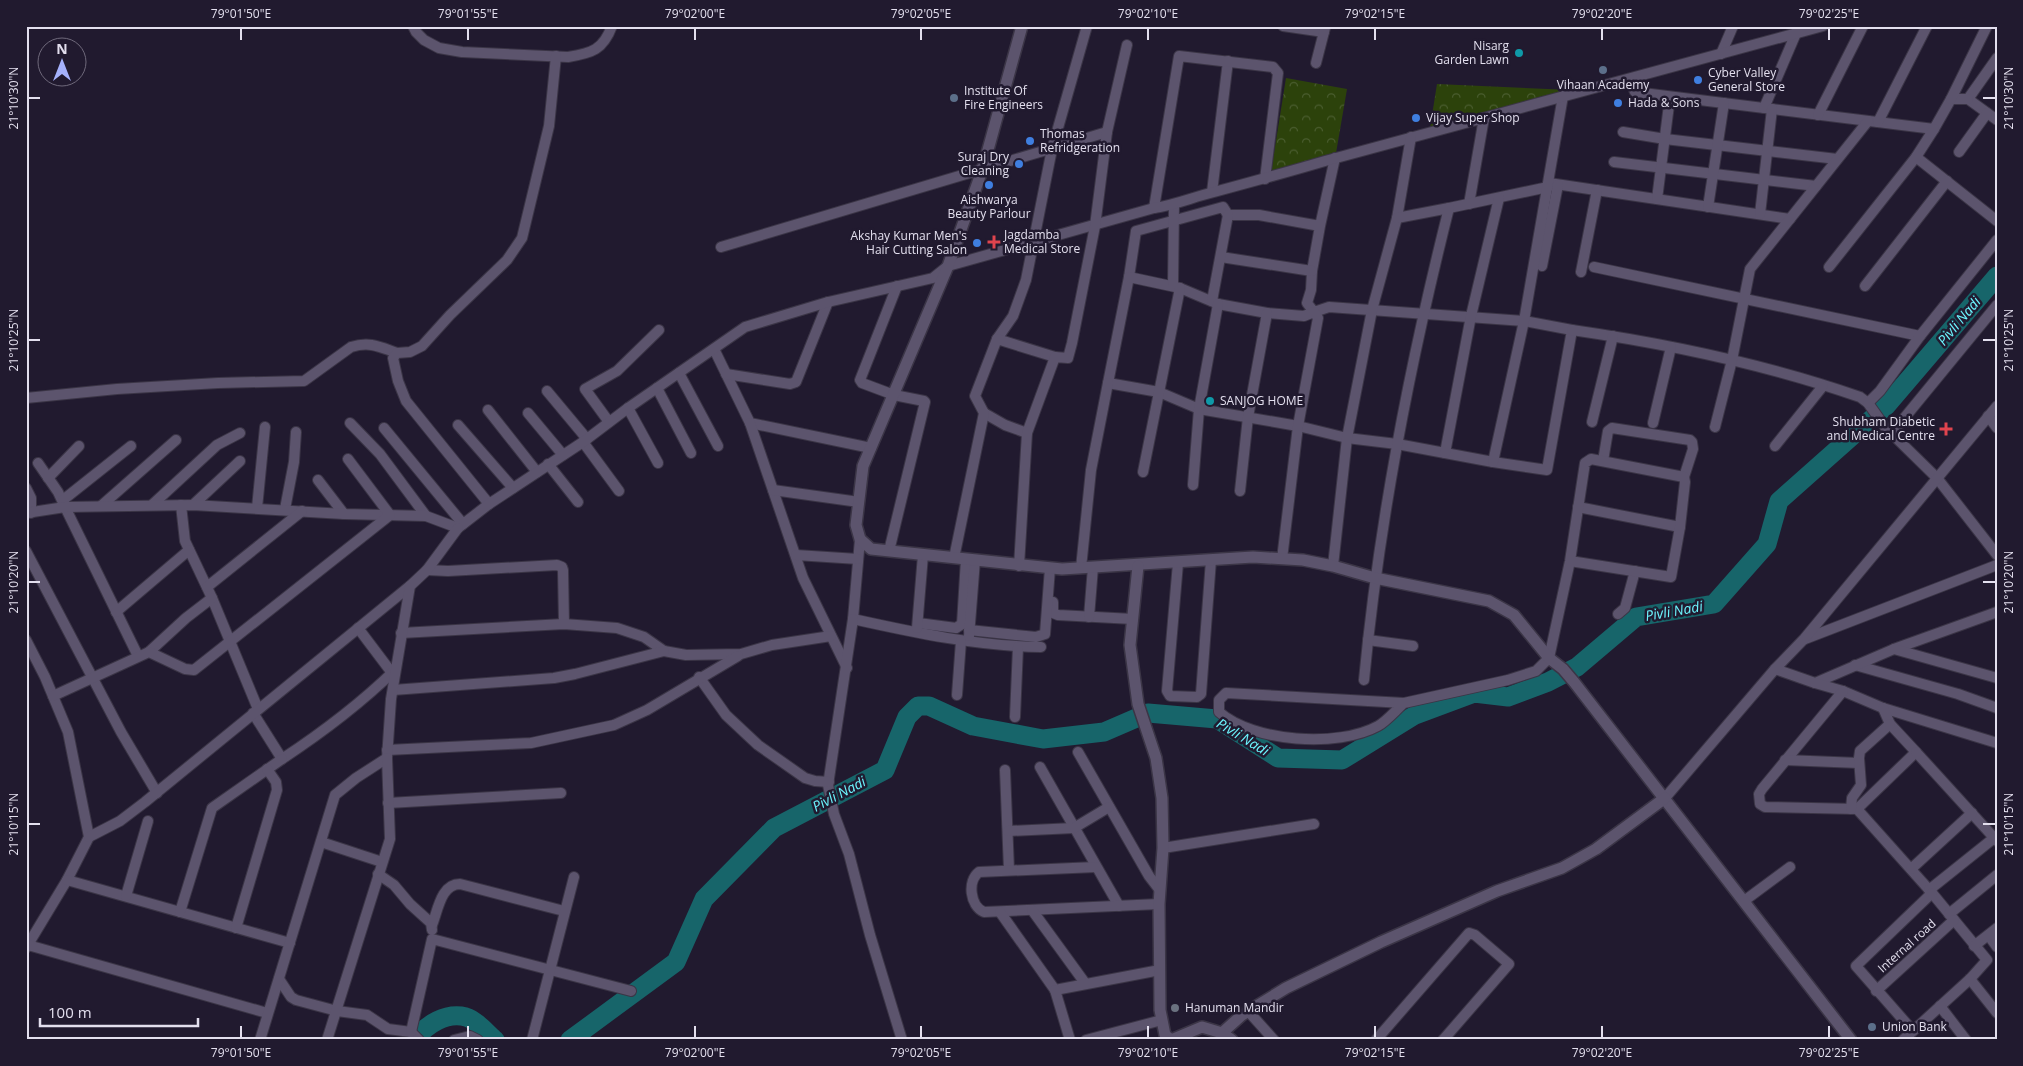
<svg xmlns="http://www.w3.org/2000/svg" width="2023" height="1066" font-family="'Open Sans',sans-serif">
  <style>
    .park { fill: url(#park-crowns) }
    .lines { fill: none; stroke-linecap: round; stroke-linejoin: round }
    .river { stroke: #17656a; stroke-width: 19 }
    .minor-casing { stroke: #3b3546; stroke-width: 12 }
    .tertiary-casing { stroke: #3b3546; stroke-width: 14 }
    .minor { stroke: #5c546d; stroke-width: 10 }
    .tertiary { stroke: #5c546d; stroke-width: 11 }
    .ticks { fill: none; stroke: #e3dfee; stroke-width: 2 }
    .culture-dot { fill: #0f9aa8; stroke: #211a2f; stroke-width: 2 }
    .service-dot { fill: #5c6f8a; stroke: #211a2f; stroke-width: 2 }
    .shop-dot { fill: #3f7fe0; stroke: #211a2f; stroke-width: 2 }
    .health-dot { fill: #e0444e; stroke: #211a2f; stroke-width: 2 }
    .worship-dot { fill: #6b7280; stroke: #211a2f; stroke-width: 2 }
    .labels { text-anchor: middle; stroke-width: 5; stroke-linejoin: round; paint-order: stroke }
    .poi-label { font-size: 12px; fill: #e3dfee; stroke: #211a2f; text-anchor: start }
    .street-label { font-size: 12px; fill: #e3dfee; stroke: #211a2f }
    .water-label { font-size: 14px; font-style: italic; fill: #6cf5fe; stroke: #211a2f }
    .neatline { fill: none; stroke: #e3dfee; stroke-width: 2 }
    .ticks-label { font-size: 12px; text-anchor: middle; fill: #e3dfee }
  </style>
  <defs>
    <pattern id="park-crowns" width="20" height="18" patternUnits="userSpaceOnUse" patternTransform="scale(1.25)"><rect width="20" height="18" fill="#2c420b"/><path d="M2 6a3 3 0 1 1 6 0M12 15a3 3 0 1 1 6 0" fill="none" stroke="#4a5d2f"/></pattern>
  </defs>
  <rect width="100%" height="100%" fill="#211a2f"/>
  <g class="park">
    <polygon points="1286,78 1347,89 1336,153 1271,172"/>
    <polygon points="1437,84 1571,90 1430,128"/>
  </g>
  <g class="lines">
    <g class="river">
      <path d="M414 1040C427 1024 446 1012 466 1017 476 1020 487 1033 495 1040"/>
      <polyline points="570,1040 676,962 704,899 774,828 885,770 907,717 918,706 929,706 973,726 1043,739 1104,732 1148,713 1217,719 1278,758 1342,760 1415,715 1474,693 1508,697 1548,682 1577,667 1636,617 1714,604 1767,544 1779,501 1886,406 1997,276"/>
    </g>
    <g class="minor-casing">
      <g id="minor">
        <path d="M413 26 416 32 424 40 439 48 462 52 568 57C592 53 603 50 612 26"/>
        <polyline points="1283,26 1324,32"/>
        <polyline points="1721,54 1733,26"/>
        <polyline points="1997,58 1968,99 1997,120"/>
        <polyline points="1316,63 1325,28"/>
        <polyline points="1629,79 1635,92 1934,129 1951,99 1968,99"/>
        <polyline points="1951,99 1987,26"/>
        <polyline points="1764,108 1797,31"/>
        <polyline points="1818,115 1863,26"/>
        <polyline points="1878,122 1927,26"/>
        <polyline points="1623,132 1665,139 1837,159"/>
        <polyline points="1959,152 1987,113"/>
        <polyline points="1916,157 1997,221"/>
        <polyline points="1614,162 1816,186"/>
        <polyline points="1549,183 1790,219"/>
        <polyline points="1212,192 1228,61"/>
        <polyline points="1657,199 1670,97"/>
        <polyline points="1469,204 1484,118"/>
        <polyline points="1708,207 1724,103"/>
        <polyline points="1154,208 1179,56 1273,67 1278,73 1265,179"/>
        <polyline points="1449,208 1548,187"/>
        <polyline points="1760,214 1772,109"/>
        <polyline points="1320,226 1259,215 1228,215 1223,207 1136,231 1129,277 1108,383 1159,392 1199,409 1298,426 1347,438 1397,444 1493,462 1547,470 1572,330 1524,321 1329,307 1314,312 1307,303 1311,290 1312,271 1320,226 1335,158"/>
        <polyline points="721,247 1107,132"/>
        <polyline points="1221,257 1312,271"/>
        <polyline points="1542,266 1558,185"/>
        <polyline points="1594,267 1920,336"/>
        <polyline points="1829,267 1916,157 1934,129"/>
        <polyline points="1581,272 1597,190"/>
        <polyline points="1129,277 1180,288 1218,304 1267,313 1304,316 1314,312 1318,318 1298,426 1282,559"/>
        <polyline points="1173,286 1174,205"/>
        <polyline points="1865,286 1947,181"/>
        <polyline points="1212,301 1228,215"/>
        <path d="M1572 330C1669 344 1768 365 1860 397L1868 403 1885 427 1937 478 1997 555"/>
        <polyline points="997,339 1013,316 1026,280 1052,149 1087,26"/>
        <polyline points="714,349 750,423 871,448"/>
        <polyline points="679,373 718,446"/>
        <polyline points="726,374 790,384 796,382 828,302"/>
        <polyline points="657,388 691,453"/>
        <polyline points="547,391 587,439"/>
        <path d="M26 398 117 389 218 383 304 381 351 347C370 341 380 347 397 353"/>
        <polyline points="1868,403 1880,391 1920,336 1997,240"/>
        <polyline points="628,408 658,463"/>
        <polyline points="488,410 537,472"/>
        <polyline points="528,413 563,455"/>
        <polyline points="984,413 1005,425 1027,433"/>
        <polyline points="1988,416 1997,428"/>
        <polyline points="609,422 585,389 617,371 659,330"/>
        <polyline points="1592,422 1613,336"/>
        <polyline points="350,423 380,454 426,516"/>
        <polyline points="750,423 803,578 847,668"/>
        <polyline points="1653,423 1671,347"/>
        <polyline points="458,425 513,488"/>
        <polyline points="1715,427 1732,360 1750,269 1868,121"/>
        <polyline points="384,428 463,524"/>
        <polyline points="1892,433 1997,305"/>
        <polyline points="583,442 619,491"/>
        <polyline points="1775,446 1823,386"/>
        <polyline points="1445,453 1471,316 1499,198"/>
        <polyline points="1603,461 1608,431 1612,428 1690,440 1692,442 1693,449 1684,477"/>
        <polyline points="1493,462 1524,321 1563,96"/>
        <polyline points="38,463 58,492 65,507 138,656"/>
        <polyline points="548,464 578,502"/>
        <polyline points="1143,472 1180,288"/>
        <polyline points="48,478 79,446"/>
        <polyline points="318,480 344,514"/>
        <polyline points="1193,485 1199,409 1218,304"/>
        <polyline points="26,488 31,498 31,513"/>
        <polyline points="773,490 859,502"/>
        <polyline points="1240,491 1248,417 1267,313"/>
        <polyline points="63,500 131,446"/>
        <polyline points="489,504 406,401 398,381 393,358 397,353 410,352 422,346 450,315 507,260 522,238 549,126 556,56"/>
        <polyline points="152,505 217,445 240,433"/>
        <polyline points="181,505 185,541 212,598 258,709"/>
        <polyline points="193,505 240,461"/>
        <polyline points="101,506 176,440"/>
        <polyline points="1578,507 1680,527"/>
        <polyline points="257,508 265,427"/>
        <polyline points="285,509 294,462 296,432"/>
        <path d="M26 513 65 507 193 505 344 514 426 516 458 528 489 504 583 442 628 408 745 327 828 302 933 278 948 266 1154 208C1175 205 1193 197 1214 192 1251 182 1288 172 1325 161L1823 26"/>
        <path d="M860 539 853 619C916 633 977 646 1041 647"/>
        <polyline points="26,551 121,732 157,793"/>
        <polyline points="889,551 925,402 924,401 894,395 862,383 860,380 897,286"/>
        <polyline points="796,555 858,559"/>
        <polyline points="954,558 984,413 975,396 997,339 1055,357"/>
        <polyline points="1178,563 1167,691 1170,696 1197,697 1201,694 1211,560"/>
        <polyline points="1019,566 1027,433 1055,357 1068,358 1072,343 1095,226 1107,132 1127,45"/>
        <polyline points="1333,566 1347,438 1372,310 1397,218 1411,137"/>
        <polyline points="1081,568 1091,470 1108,383"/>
        <polyline points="427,570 448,571 557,565 562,567 563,570 564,624"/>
        <polyline points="207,587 302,511"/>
        <polyline points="1053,602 1053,613 1058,615 1133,619"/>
        <polyline points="116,612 189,550"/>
        <polyline points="1618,614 1625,608 1635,571"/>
        <polyline points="1089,617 1093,567"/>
        <polyline points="853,619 828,785 834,814 849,854 870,935 902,1040"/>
        <polyline points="918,623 956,628 962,624 966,559"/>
        <polyline points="358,628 392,673"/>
        <polyline points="917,628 923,555"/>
        <polyline points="969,630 1036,637 1045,634 1050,568"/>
        <polyline points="401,633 564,624 617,628 644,637 664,651 686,655 741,654 772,645 831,636"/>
        <polyline points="969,636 975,560"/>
        <polyline points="1805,639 1997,565"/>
        <polyline points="26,640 45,677 68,732 89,837 67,880 26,948"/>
        <polyline points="1368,640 1413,646"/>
        <polyline points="1894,649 1997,612"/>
        <polyline points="149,652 186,618 212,598"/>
        <polyline points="1855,665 1958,694 1997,708"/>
        <polyline points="1775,669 1815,683 1894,649 1997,678"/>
        <polyline points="699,677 726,715 758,745 805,778 815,781 829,782"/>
        <path d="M1364 680C1379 520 1410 363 1449 208L1397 218"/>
        <polyline points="1815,683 1843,691 1883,708 1997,743"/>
        <polyline points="393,690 554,678 575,674 664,651"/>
        <polyline points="1843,691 1762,789 1759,794 1760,804 1765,807 1857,809"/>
        <polyline points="957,695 961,641"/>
        <polyline points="53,696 149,652 185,669 194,670 390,515 348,459"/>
        <path d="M1404 703C1396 710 1387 721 1378 726 1338 748 1253 742 1219 712V700L1226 693 1404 703 1508 680 1536 671 1549 658 1570 561 1585 463 1591 459 1684 477 1685 482 1680 527 1671 577 1570 561"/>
        <polyline points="1883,708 1890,724 1916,752 1857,809 1932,893 1987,960 1970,979 1903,1040"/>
        <path d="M253 713 282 759C323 732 360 704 395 670"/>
        <polyline points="1015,717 1018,647"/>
        <polyline points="387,750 531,743 614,725 647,710 738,656"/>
        <polyline points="1078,752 1149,876 1159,889"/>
        <polyline points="1916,752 1997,841"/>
        <polyline points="1785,760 1859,763"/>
        <polyline points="1040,767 1119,906"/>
        <polyline points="1005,770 1009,870"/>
        <polyline points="1665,798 1775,669 1804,639 1997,406"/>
        <polyline points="388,803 561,793"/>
        <polyline points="1851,809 1852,798 1861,785 1859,758 1860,751 1890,724"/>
        <polyline points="1008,831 1074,828 1109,807"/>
        <polyline points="89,837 120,821 145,802 410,586"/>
        <polyline points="321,842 382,862"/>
        <polyline points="1163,848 1314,824"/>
        <path d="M1096 867 979 872C967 881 970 906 984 912L1159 904"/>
        <polyline points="1911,869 1972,813"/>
        <polyline points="378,874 394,885 410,904 431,923 432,930"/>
        <polyline points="67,880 290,943"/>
        <polyline points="1929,890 1994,838"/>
        <polyline points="126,896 148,821"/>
        <polyline points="1744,901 1790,867"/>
        <polyline points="1032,910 1085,983"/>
        <polyline points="180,912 212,808 282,759"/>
        <polyline points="1000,912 1055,990 1160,970"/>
        <polyline points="1949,914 1997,875"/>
        <path d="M432 925C438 910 441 884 460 884L564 911"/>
        <polyline points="236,928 277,790 276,782 267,769"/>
        <polyline points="1989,936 1997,947"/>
        <polyline points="28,945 267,1013"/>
        <polyline points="1974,946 1997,928"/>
        <polyline points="279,979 291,997 296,1000 337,1011 367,1015 388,1029 411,1032 419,1040"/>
        <polyline points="1970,979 1997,1013"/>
        <polyline points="1055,990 1070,1040"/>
        <polyline points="1876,991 1954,920"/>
        <polyline points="1940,1006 1966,1040"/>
        <polyline points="1248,1011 1274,1040"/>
        <polyline points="1913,1031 1856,966 1932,893"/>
        <polyline points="411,1032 432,939 631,991"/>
        <polyline points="260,1040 335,795 356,778 387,758 391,699 410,586 427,570 458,528"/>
        <polyline points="327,1040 390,839 387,758"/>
        <polyline points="454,1040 470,1036 478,1040"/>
        <polyline points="532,1040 574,877"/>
        <polyline points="1086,1040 1162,1020"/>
        <polyline points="1376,1040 1469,933 1475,935 1509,964 1443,1040"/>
      </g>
    </g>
    <g class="tertiary-casing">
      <g id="tertiary">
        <polyline points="1022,26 983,168 948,266 863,466 856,525 860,539 871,549 1062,569 1253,557 1303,560 1333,566 1375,578 1489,601 1514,615 1549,658 1563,669 1574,682 1851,1040"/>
        <polyline points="1138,566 1130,645 1138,704 1156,758 1162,798 1163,848 1159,904 1160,1010 1165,1035 1171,1040"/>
        <polyline points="1222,1033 1242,1015 1286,988 1381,942 1497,891 1562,868 1596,849 1665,798"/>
        <polyline points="1171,1040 1202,1027 1222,1033 1232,1040"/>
      </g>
    </g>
    <use href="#minor" class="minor"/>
    <use href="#tertiary" class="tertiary"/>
  </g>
  <path class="ticks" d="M241 28V40M468 28V40M695 28V40M921 28V40M1148 28V40M1375 28V40M1602 28V40M1829 28V40M28 98H40M1983 98H1996M28 340H40M1983 340H1996M28 582H40M1983 582H1996M28 824H40M1983 824H1996M241 1026V1038M468 1026V1038M695 1026V1038M921 1026V1038M1148 1026V1038M1375 1026V1038M1602 1026V1038M1829 1026V1038"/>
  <g class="culture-dot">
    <circle cx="1519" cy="53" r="5"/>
    <circle cx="1210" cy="401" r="5"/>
  </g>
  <g class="service-dot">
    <circle cx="1603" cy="70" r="5"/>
    <circle cx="954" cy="98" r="5"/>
    <circle cx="1872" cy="1027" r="5"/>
  </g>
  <g class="shop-dot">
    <circle cx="1698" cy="80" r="5"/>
    <circle cx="1618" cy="103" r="5"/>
    <circle cx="1416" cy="118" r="5"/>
    <circle cx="1030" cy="141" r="5"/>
    <circle cx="1019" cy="164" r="5"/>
    <circle cx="989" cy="185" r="5"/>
    <circle cx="977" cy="243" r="5"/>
  </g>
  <g class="health-dot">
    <path d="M991.5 234.5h5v5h5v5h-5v5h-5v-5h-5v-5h5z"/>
    <path d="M1943.5 421.5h5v5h5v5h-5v5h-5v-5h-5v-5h5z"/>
  </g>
  <circle class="worship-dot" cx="1175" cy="1008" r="5"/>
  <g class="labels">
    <g class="poi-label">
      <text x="1509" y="50" text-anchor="end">Nisarg<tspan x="1509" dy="14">Garden Lawn</tspan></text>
      <text x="1708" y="77">Cyber Valley<tspan x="1708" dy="14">General Store</tspan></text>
      <text x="1603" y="89" text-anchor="middle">Vihaan Academy</text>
      <text x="964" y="95">Institute Of<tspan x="964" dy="14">Fire Engineers</tspan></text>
      <text x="1628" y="107">Hada &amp; Sons</text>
      <text x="1426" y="122">Vijay Super Shop</text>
      <text x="1040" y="138">Thomas<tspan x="1040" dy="14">Refridgeration</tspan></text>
      <text x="1009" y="161" text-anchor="end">Suraj Dry<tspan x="1009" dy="14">Cleaning</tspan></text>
      <text x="989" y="204" text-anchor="middle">Aishwarya<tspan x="989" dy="14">Beauty Parlour</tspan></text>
      <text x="1004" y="239">Jagdamba<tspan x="1004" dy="14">Medical Store</tspan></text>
      <text x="967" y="240" text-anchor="end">Akshay Kumar Men's<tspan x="967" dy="14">Hair Cutting Salon</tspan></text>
      <text x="1220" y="405">SANJOG HOME</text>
      <text x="1935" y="426" text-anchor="end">Shubham Diabetic<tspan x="1935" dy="14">and Medical Centre</tspan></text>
      <text x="1185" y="1012">Hanuman Mandir</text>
      <text x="1882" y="1031">Union Bank</text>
    </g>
    <g class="street-label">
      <text transform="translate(1907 946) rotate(-42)" y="4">Internal road</text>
    </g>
    <g class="water-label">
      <text transform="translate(1959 321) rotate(-50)" y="5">Pivli Nadi</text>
      <text transform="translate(1674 611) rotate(-10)" y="5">Pivli Nadi</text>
      <text transform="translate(1243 737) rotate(31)" y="5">Pivli Nadi</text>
      <text transform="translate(839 794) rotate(-28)" y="5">Pivli Nadi</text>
    </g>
  </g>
  <rect width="2023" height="1066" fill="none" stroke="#211a2f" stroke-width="55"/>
  <g transform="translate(62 62)"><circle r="24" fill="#211a2f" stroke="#6f697b"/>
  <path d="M0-4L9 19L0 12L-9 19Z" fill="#a5b1fc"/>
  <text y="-8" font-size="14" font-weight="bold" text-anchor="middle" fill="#e3dfee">N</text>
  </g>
  <path d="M40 1018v8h158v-8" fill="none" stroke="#e3dfee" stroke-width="2.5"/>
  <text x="48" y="1018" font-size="15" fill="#e3dfee" stroke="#211a2f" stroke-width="4" paint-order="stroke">100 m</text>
  <rect x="28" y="28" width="1968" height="1010" class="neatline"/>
  <g class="ticks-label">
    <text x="241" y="18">79°01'50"E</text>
    <text x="468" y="18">79°01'55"E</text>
    <text x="695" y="18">79°02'00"E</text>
    <text x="921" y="18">79°02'05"E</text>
    <text x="1148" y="18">79°02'10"E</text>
    <text x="1375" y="18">79°02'15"E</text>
    <text x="1602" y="18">79°02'20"E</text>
    <text x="1829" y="18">79°02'25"E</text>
    <text transform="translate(14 98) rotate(-90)" y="4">21°10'30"N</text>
    <text transform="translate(2009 98) rotate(-90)" y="4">21°10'30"N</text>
    <text transform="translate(14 340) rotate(-90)" y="4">21°10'25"N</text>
    <text transform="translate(2009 340) rotate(-90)" y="4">21°10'25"N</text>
    <text transform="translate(14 582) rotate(-90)" y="4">21°10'20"N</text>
    <text transform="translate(2009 582) rotate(-90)" y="4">21°10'20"N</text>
    <text transform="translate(14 824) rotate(-90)" y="4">21°10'15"N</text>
    <text transform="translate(2009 824) rotate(-90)" y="4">21°10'15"N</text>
    <text x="241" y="1057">79°01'50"E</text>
    <text x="468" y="1057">79°01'55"E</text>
    <text x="695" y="1057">79°02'00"E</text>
    <text x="921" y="1057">79°02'05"E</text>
    <text x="1148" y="1057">79°02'10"E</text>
    <text x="1375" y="1057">79°02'15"E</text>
    <text x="1602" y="1057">79°02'20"E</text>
    <text x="1829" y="1057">79°02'25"E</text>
  </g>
</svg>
